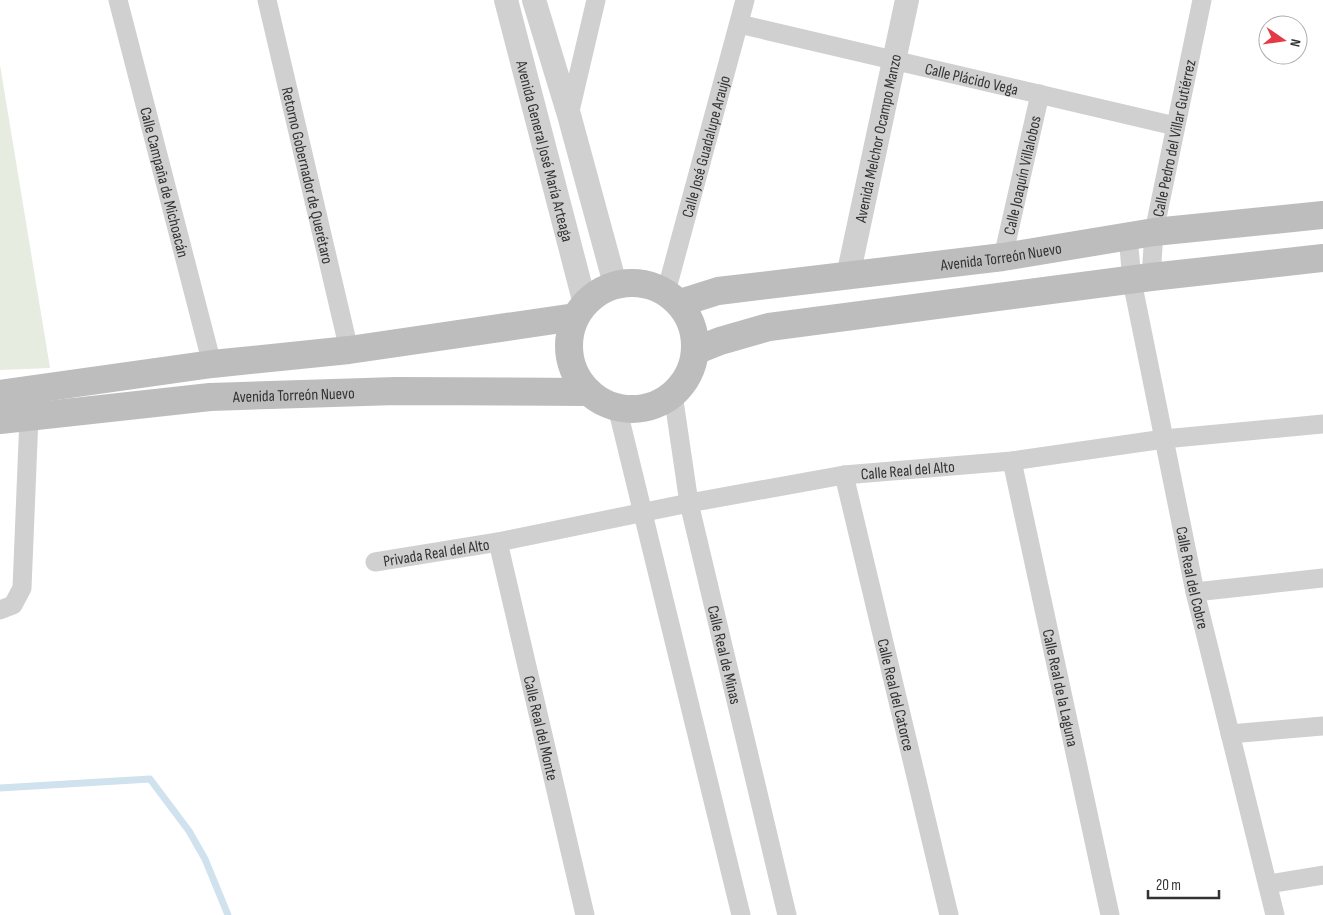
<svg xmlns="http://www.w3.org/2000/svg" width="1323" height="915" font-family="'Sofia Sans Condensed',sans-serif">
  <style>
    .green { fill: #e6ecdf }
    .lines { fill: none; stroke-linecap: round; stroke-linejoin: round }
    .stream { stroke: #cfe2ee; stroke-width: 7 }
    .minor { stroke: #d0d0d0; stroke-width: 19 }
    .tertiary { stroke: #d0d0d0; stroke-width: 24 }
    .secondary { stroke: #bdbdbd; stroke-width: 28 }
    .labels { text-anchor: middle; stroke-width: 5; stroke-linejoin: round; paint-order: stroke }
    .street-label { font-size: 16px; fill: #333; stroke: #fff }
  </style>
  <rect width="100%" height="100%" fill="#fff"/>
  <polygon class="green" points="0,65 50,368 0,370"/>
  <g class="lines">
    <polyline class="stream" points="0,788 150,779 189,831 205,859 228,915"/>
    <g class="minor">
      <path id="s1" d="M118 0 212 364"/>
      <path id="s2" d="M267 0 349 350"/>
      <path id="s3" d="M739 24 1175 126"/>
      <polyline points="569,115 596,0"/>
      <path id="s4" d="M1128 236 1132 281 1195 592 1275 915"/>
      <path id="s5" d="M1003 257 1040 94"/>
      <path id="s6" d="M1151 277 1154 232 1202 0"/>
      <path id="s7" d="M666 292 745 0"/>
      <path id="s8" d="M673 394 689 503 787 915"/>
      <polyline points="617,407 741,915"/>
      <path id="s9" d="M1012 461 1110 915"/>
      <path id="s10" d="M844 475 949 915"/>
      <path id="s11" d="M498 542 585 915"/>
      <path id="s12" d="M375 562 498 542 689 503 844 475 1012 461 1164 439 1323 424"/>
      <polyline points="1195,592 1323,578"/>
      <polyline points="0,610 13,605 22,588 29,417"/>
      <polyline points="1230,734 1323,726"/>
      <polyline points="1269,884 1323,875"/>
    </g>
    <g class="tertiary">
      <path id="s13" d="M506 0 585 304"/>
      <polyline points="534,0 569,115 615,284"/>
      <path id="s14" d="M848 276 907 0"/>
    </g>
    <g class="secondary">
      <circle cx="632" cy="346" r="63"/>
      <path id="s15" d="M680 303 718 291 1003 257 1154 232 1323 215"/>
      <polyline points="695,351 720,341 769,327 1151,277 1323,258"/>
      <polyline points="0,394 212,364 349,350 575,317"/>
      <path id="s16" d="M0 420 210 397 396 391 589 392"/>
    </g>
  </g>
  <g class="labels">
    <g class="street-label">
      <text dy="6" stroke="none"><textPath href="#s3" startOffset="239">Calle Plácido Vega</textPath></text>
      <text dy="6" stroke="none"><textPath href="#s14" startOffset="141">Avenida Melchor Ocampo Manzo</textPath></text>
      <text dy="6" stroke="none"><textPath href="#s6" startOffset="141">Calle Pedro del Villar Gutiérrez</textPath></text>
      <text dy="6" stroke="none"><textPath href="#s7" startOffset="151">Calle José Guadalupe Araujo</textPath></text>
      <text dy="6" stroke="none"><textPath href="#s13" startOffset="156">Avenida General José María Arteaga</textPath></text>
      <text dy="6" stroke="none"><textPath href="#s2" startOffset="180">Retorno Gobernador de Querétaro</textPath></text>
      <text dy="6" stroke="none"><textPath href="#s5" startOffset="84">Calle Joaquín Villalobos</textPath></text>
      <text dy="6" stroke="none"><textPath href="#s1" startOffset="188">Calle Campaña de Michoacán</textPath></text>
      <text dy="6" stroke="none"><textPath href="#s15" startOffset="325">Avenida Torreón Nuevo</textPath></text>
      <text dy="6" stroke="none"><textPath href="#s16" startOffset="295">Avenida Torreón Nuevo</textPath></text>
      <text dy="6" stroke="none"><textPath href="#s12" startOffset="541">Calle Real del Alto</textPath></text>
      <text dy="6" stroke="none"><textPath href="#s12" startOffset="62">Privada Real del Alto</textPath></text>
      <text dy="6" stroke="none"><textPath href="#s4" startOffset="348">Calle Real del Cobre</textPath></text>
      <text dy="6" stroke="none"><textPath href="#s8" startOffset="266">Calle Real de Minas</textPath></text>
      <text dy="6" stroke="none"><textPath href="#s9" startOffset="232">Calle Real de la Laguna</textPath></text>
      <text dy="6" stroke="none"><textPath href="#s10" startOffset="226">Calle Real del Catorce</textPath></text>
      <text dy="6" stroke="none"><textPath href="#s11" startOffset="191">Calle Real del Monte</textPath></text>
    </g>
  </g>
  <g transform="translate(1283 40) rotate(103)"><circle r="24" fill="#ffffff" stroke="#adadad"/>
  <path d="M0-4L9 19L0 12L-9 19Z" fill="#e63946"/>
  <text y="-8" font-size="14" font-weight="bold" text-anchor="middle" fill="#333333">N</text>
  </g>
  <path d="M1148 890v8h71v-8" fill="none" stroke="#333333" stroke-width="2.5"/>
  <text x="1156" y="890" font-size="15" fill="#333333" stroke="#ffffff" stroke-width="4" paint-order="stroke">20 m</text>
</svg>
